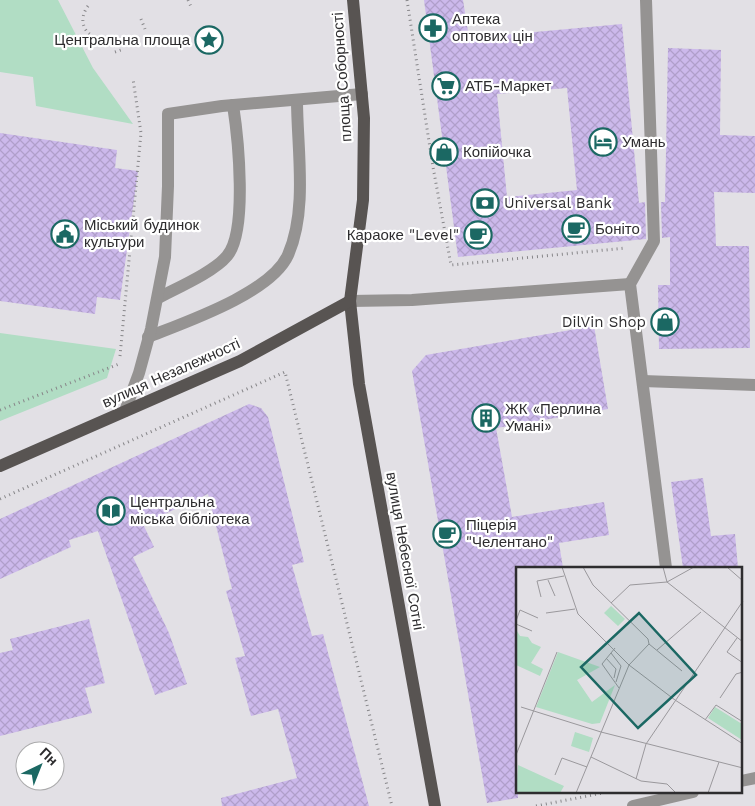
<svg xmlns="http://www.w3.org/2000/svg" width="755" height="806" font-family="'Work Sans',sans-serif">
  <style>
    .green { fill: #b1ddc4 }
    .building { fill: url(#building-cross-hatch); fill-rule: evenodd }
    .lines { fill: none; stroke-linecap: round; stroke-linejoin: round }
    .path { stroke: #878689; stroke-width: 3; stroke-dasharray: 1 4; stroke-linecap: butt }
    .minor { stroke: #959392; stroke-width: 12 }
    .major { stroke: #585452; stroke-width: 12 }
    .labels { text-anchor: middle; stroke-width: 4.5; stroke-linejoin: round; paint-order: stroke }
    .poi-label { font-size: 15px; fill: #2e2d2f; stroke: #fff; text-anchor: start }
    .street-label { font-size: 15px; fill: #2e2d2f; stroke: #fff }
    .inset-road { fill: none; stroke: #9a989c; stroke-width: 1 }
    .view { fill: #1b6863; fill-opacity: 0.15; stroke: #1b6863; stroke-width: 2.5 }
    .inset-edge { fill: none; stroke: #2e2d2f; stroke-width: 2.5 }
  </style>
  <defs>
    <pattern id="building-cross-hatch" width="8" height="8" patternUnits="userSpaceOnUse" patternTransform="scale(1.25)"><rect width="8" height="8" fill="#ccb9eb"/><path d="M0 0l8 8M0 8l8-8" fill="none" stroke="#b09fca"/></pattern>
  </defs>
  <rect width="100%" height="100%" fill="#e2e0e5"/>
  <g class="green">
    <polygon points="0,0 58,0 93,68 133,124 36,106 33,77 0,72"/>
    <polygon points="0,333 116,349 107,378 0,421"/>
  </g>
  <g class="building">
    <path d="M424 0H463L469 38 622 24 639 203 645 202 646 239 458 257ZM567 88 577 190 507 197 497 94Z"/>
    <polygon points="668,48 721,50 720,135 755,136 755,193 714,192 716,246 749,246 750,348 659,349 658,285 670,285 670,237 662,238 661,202 665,202"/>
    <polygon points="0,133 117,150 115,168 138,171 120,300 97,297 95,314 0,301"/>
    <polygon points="594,326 608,409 496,428 512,517 604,502 609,535 559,543 563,568 518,568 518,798 487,803 412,371 426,355"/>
    <polygon points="249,404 261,408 268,417 304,562 292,565 312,636 323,634 369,806 222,806 221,798 297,778 278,709 251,716 235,658 245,656 226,591 232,589 208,494 143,524 154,547 133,557 169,633 187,684 155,695 98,531 69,540 71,547 0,579 0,519"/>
    <polygon points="703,478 711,536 735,534 738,568 683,568 671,482"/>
    <polygon points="89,619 105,683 85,688 92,713 0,736 0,653 13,650 10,639"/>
  </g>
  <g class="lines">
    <g class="path">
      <polyline points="188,0 192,9"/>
      <polyline points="407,0 433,167 451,265 626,248"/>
      <path d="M88 6C74 25 91 44 112 37"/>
      <polyline points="141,19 145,29"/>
      <polyline points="115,52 124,49"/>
      <polyline points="120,356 141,133 133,79"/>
      <polyline points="0,410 119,364 119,362"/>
      <polyline points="0,499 285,372 392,806"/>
      <polyline points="536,806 608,792"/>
    </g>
    <g class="minor">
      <polyline points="646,0 654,241 630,284 666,568"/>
      <path d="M158 298C177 288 214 272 227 256 248 232 238 137 233 105"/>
      <polyline points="350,301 412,300 630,284"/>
      <path d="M148 337C186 322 271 293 288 255 308 210 297 148 297 100"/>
      <polyline points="643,381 755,385"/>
      <polyline points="125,411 139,373 151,329 165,257 168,186 168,114 222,106 362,94"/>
      <polyline points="741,781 755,778"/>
      <polyline points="633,806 693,792"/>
    </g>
    <g class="major">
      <polyline points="353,0 364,118 363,200 350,301 359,384 435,806"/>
      <polyline points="0,466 240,361 350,301"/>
    </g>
  </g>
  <defs>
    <g id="pharmacy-ring" transform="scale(1.4375)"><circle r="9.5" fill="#fff" stroke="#1b6863" stroke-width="1.5"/><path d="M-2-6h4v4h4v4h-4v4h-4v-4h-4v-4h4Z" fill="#1b6863"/></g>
    <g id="sight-ring" transform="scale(1.4375)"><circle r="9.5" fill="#fff" stroke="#1b6863" stroke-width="1.5"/><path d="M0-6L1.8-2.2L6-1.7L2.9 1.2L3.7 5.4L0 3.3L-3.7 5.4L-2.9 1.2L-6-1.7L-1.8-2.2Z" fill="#1b6863"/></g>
    <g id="supermarket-ring" transform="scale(1.4375)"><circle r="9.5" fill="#fff" stroke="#1b6863" stroke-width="1.5"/><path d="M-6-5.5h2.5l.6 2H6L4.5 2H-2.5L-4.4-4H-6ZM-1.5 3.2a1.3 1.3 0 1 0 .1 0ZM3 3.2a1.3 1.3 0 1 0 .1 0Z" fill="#1b6863"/></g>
    <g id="hotel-ring" transform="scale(1.4375)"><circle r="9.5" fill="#fff" stroke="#1b6863" stroke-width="1.5"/><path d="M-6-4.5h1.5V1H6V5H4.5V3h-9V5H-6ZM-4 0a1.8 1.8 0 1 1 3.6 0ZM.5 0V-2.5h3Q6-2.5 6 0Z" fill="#1b6863"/></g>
    <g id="shop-ring" transform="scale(1.4375)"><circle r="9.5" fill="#fff" stroke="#1b6863" stroke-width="1.5"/><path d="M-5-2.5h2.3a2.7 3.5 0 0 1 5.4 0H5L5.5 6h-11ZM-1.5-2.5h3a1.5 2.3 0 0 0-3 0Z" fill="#1b6863"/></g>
    <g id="bank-ring" transform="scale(1.4375)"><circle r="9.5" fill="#fff" stroke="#1b6863" stroke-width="1.5"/><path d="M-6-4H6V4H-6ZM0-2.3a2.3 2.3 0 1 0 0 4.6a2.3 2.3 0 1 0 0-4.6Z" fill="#1b6863"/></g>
    <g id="cafe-ring" transform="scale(1.4375)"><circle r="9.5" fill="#fff" stroke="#1b6863" stroke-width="1.5"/><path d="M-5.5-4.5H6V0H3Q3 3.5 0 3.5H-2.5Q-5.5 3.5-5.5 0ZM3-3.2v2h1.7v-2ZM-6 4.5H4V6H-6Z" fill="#1b6863"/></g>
    <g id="civic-ring" transform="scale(1.4375)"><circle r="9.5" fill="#fff" stroke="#1b6863" stroke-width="1.5"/><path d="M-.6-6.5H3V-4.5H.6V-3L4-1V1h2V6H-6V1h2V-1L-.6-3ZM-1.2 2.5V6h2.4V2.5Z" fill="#1b6863"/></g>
    <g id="building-ring" transform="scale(1.4375)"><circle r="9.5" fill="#fff" stroke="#1b6863" stroke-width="1.5"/><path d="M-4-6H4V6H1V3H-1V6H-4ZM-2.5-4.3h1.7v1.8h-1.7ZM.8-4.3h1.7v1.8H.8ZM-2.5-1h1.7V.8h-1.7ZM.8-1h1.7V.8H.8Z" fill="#1b6863"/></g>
    <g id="library-ring" transform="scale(1.4375)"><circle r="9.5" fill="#fff" stroke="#1b6863" stroke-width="1.5"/><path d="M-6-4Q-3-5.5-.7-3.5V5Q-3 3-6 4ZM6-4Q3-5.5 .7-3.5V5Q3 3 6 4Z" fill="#1b6863"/></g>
  </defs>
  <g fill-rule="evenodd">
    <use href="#pharmacy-ring" x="433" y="28"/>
    <use href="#sight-ring" x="209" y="40"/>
    <use href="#supermarket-ring" x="446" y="86"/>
    <use href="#hotel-ring" x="603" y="142"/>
    <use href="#shop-ring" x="444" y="152"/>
    <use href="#bank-ring" x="485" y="203"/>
    <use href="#cafe-ring" x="576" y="229"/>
    <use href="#civic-ring" x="65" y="234"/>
    <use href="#cafe-ring" x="478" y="235"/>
    <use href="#shop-ring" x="665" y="322"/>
    <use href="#building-ring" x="486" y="418"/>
    <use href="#library-ring" x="111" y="511"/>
    <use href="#cafe-ring" x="447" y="534"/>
  </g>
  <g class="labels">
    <g class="poi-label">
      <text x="452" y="24">Аптека<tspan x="452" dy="17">оптових цін</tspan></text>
      <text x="190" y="45" text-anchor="end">Центральна площа</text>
      <text x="465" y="91">АТБ-Маркет</text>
      <text x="622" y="147">Умань</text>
      <text x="463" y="157">Копійочка</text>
      <text x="504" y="208">Universal Bank</text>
      <text x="84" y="230">Міський будинок<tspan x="84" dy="17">культури</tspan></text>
      <text x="595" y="234">Боніто</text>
      <text x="459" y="240" text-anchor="end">Караоке "Level"</text>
      <text x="646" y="327" text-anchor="end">DilVin Shop</text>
      <text x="505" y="414">ЖК «Перлина<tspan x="505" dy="17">Умані»</tspan></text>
      <text x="130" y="507">Центральна<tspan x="130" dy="17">міська бібліотека</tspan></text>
      <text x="466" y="530">Піцерія<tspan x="466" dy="17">"Челентано"</tspan></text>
    </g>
    <g class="street-label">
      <text transform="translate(342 77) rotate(-94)" y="5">площа Соборності</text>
      <text transform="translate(171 373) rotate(-24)" y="5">вулиця Незалежності</text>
      <text transform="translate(405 551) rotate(80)" y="5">вулиця Небесної Сотні</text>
    </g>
  </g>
  <g transform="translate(516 567)">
    <rect width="226" height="226" fill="#e2e0e5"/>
    <path d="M95 39 109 52 102 59 88 46ZM1 64 4 69 12 70 16 76 25 80 15 96 27 102 24 109 0 98ZM42 85 84 100 61 113 76 135 99 118 84 156 76 157 20 140ZM199 140 226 157V173L192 151ZM59 165 77 171 73 185 55 179ZM2 198 48 219 44 226H0Z" fill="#b1ddc4"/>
    <path class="inset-road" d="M46 0 62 47 113 98 159 133 227 177M67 0 77 18 132 72 133 77 166 104M147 0 151 15M211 0 227 14M32 13 39 29M151 15 227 75M25 30 21 14 48 9M95 36 114 18 151 15 178 0M30 46 59 42M0 54 4 43 22 51M0 57 16 64M221 71 211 85 227 96M99 81 86 97 103 121M141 83 185 45M95 86 105 99 100 115M90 91 100 102 98 111M113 98 133 77M204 131 220 107 227 105M5 140 85 165M189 153 200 138 227 155M85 165 227 201M0 188 41 85M75 190 125 214 151 217 160 226M39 208 46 191 71 200M120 212 130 177 227 34M60 226 113 98M192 226 203 195"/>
    <path class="view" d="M123 46 180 108 122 161 65 100Z"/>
    <rect width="226" height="226" class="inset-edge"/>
  </g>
  <g transform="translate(40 766) rotate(43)"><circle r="24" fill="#ffffff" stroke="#ababac"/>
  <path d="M0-4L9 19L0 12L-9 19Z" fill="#1b6863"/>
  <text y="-8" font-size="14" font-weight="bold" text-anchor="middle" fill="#2e2d2f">Пн</text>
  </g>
</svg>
